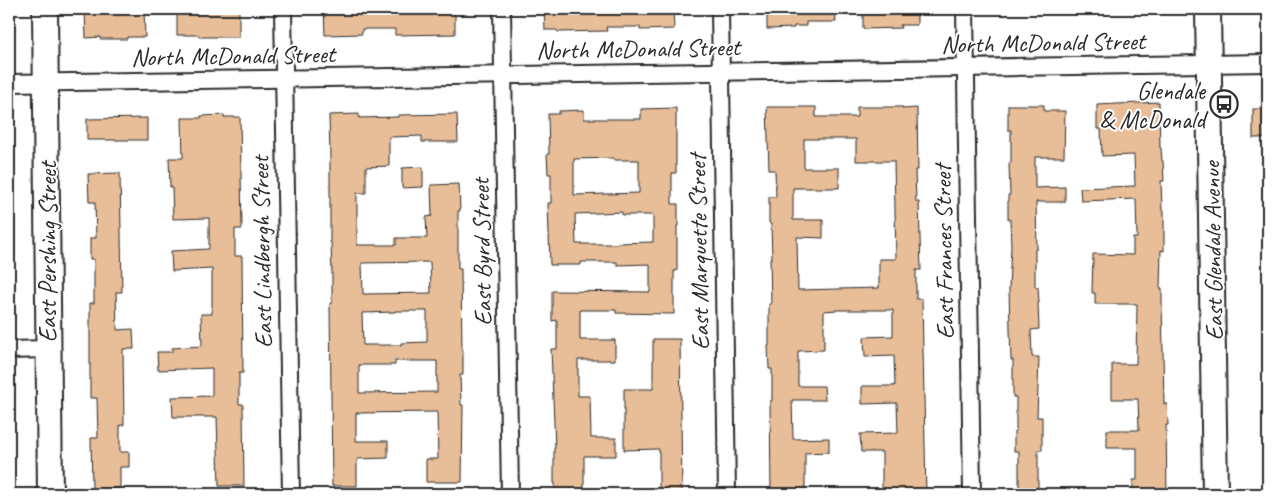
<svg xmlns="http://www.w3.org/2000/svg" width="1277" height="503" font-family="Caveat,sans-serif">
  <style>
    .building { fill: #e8be98; stroke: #2b2b2b; fill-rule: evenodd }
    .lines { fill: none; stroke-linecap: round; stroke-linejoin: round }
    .street-casing { stroke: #2b2b2b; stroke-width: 20 }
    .secondary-casing { stroke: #2b2b2b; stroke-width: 28 }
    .street { stroke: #fff; stroke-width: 16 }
    .secondary { stroke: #fff; stroke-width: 24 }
    .labels { text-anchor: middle; stroke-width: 4; stroke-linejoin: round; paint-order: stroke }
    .street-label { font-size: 25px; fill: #2b2b2b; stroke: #fff }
    .poi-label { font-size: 25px; fill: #2b2b2b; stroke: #fff; text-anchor: end }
  </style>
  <rect width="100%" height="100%" fill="#fff"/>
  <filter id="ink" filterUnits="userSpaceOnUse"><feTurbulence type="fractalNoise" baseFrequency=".02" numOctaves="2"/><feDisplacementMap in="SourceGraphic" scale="10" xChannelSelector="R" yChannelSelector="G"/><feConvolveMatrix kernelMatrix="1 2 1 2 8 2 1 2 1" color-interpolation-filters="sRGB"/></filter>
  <g filter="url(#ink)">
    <g class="building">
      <polygon points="144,9 145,37 127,37 127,39 100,39 100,37 86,38 85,11"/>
      <polygon points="324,9 455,9 455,34 395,35 395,29 362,29 362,34 325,35"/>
      <polygon points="544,9 583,9 583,10 622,9 673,9 674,29 640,30 640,27 606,27 607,31 558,32 557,30 545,30"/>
      <polygon points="767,9 835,9 836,22 806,22 806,26 794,26 794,28 767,29"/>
      <polygon points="863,9 917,9 917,25 900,25 901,28 863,29"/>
      <polygon points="199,10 239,10 239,37 199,37 199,35 177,35 177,12 199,12"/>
      <polygon points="1159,102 1160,148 1161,148 1162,161 1163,161 1164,181 1161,181 1162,211 1164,211 1164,251 1161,250 1160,288 1162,288 1162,300 1164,404 1167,404 1168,425 1166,425 1167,494 1133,494 1133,480 1137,480 1137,448 1107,448 1107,430 1139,430 1138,399 1112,399 1112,364 1136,364 1137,304 1095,304 1095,293 1092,293 1093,254 1133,255 1133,238 1137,238 1136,199 1081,201 1080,188 1135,186 1134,155 1102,156 1101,129 1097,129 1097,105"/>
      <polygon points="1008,105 1044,105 1044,111 1065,111 1064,157 1035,157 1035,188 1065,187 1065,202 1036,202 1037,249 1035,249 1035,287 1038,287 1039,303 1038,303 1039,329 1031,330 1032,357 1039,357 1037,417 1042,417 1042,450 1038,450 1038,494 1019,494 1019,451 1014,451 1014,431 1016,431 1016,397 1013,397 1013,360 1011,360 1010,330 1009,288 1011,246 1010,219 1008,219 1008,195 1010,195 1009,163 1011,163 1011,130 1008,130"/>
      <path d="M767 107H816V117H857V107H903V109L917 108 918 170H915L916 202H919L921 270H916V299H922L926 494H882V452H861L860 434 898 433 897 403 862 404V386H895L894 356 865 357 864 337 893 336V310H837L824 311V350L798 351V386H824L825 400H792L793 439 829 438V452L805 453V494H771L770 401H772V369H769L768 346H769V304H771L770 258H772L771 224H770L769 222V197H776L775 170H769ZM804 139H856V161H894L896 259H879V288L798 290 797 237 823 238V220H793V188H839V168H804Z"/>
      <path d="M676 108V173H672V204H678V226H677V271H674V314L616 313V310H580V340H615V360H578V396H590L591 438H616V456H584V494H555V483H554V448H555L551 349H557V320L552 321V291L650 292V264L617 265V262H581V265H550L548 203H551V174H548L547 154H549L548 114H559V111L584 110V119H641V109ZM614 158V160H639V193L574 195V159ZM622 212V215H653V242L617 243V244H576L575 214Z"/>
      <rect x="1253" y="109" width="15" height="29"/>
      <path d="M359 114V118L398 117V115L457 114 458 142H422V136L389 137V166L366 167V193H357V245H396V238H427L426 217 432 216 431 185 459 184 460 211H458V269H461L462 351H463V375H460L461 405H463L462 482H426V459H438L437 412 356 413V441H388V458L357 459V486H332L330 303H332V274L331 242H330V157L329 115ZM430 262 431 293 363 294 362 263ZM395 311H427V342L401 343V345H363L362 313 395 312ZM395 361H437V392L359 393V365H395Z"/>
      <polygon points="224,115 224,117 240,117 242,229 235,229 235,256 242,256 243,373 239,373 239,404 243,404 244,486 219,486 217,417 173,417 172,397 212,396 212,368 158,370 157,352 172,352 172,348 202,346 201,314 212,314 212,269 172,271 171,251 209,249 209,218 173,219 172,187 170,187 169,158 183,158 182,118 201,118 201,116"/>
      <polygon points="147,118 147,140 87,140 87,119"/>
      <polygon points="423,167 423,187 402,188 402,168"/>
      <polygon points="120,173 122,292 116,292 117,330 133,329 134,349 123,349 124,425 120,425 120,452 129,452 129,467 120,467 120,488 92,489 91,438 98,438 97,398 90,398 90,303 94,303 94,259 90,259 90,238 96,238 95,202 89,202 88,174"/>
      <polygon points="653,339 680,339 682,494 659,494 659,449 624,450 624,389 653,389"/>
    </g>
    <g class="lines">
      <g class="street-casing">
        <g id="street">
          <polyline points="283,9 291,494"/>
          <polyline points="502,9 510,494"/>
          <polyline points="720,9 727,494"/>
          <polyline points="965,9 972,494"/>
          <polyline points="9,83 1268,63"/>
          <polyline points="9,350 48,349"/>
        </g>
      </g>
      <g class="secondary-casing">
        <g id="secondary">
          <polyline points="45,9 50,494"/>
          <polyline points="1208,9 1215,494"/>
        </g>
      </g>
      <use href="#street" class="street"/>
      <use href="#secondary" class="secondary"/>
    </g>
  </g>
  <defs>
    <g id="bus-ring" transform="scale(1.4375)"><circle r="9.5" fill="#fff" stroke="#2b2b2b" stroke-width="1.5"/><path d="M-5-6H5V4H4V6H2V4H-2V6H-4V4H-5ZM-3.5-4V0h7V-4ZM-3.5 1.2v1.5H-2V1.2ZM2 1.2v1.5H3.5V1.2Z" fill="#2b2b2b"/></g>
  </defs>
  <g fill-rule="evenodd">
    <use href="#bus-ring" x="1224" y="104"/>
  </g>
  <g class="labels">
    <g class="street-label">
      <text transform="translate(1043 42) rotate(-1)" y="9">North McDonald Street</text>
      <text transform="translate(638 48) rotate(-1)" y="9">North McDonald Street</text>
      <text transform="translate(233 55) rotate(-1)" y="9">North McDonald Street</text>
      <text transform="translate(1212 251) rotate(-91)" y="9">East Glendale Avenue</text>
      <text transform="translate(47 252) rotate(-90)" y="9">East Pershing Street</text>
      <text transform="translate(261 252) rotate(-91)" y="9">East Lindbergh Street</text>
      <text transform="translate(481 252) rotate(-91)" y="9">East Byrd Street</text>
      <text transform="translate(698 252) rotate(-91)" y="9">East Marquette Street</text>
      <text transform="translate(943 252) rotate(-91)" y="9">East Frances Street</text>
    </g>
    <g class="poi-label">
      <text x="1205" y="99">Glendale<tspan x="1205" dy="29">&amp; McDonald</tspan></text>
    </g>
  </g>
  <rect width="1277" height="503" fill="none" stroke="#fff" stroke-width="30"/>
  <rect x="15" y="15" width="1247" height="473" fill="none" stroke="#2b2b2b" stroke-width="2" filter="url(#ink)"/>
</svg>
